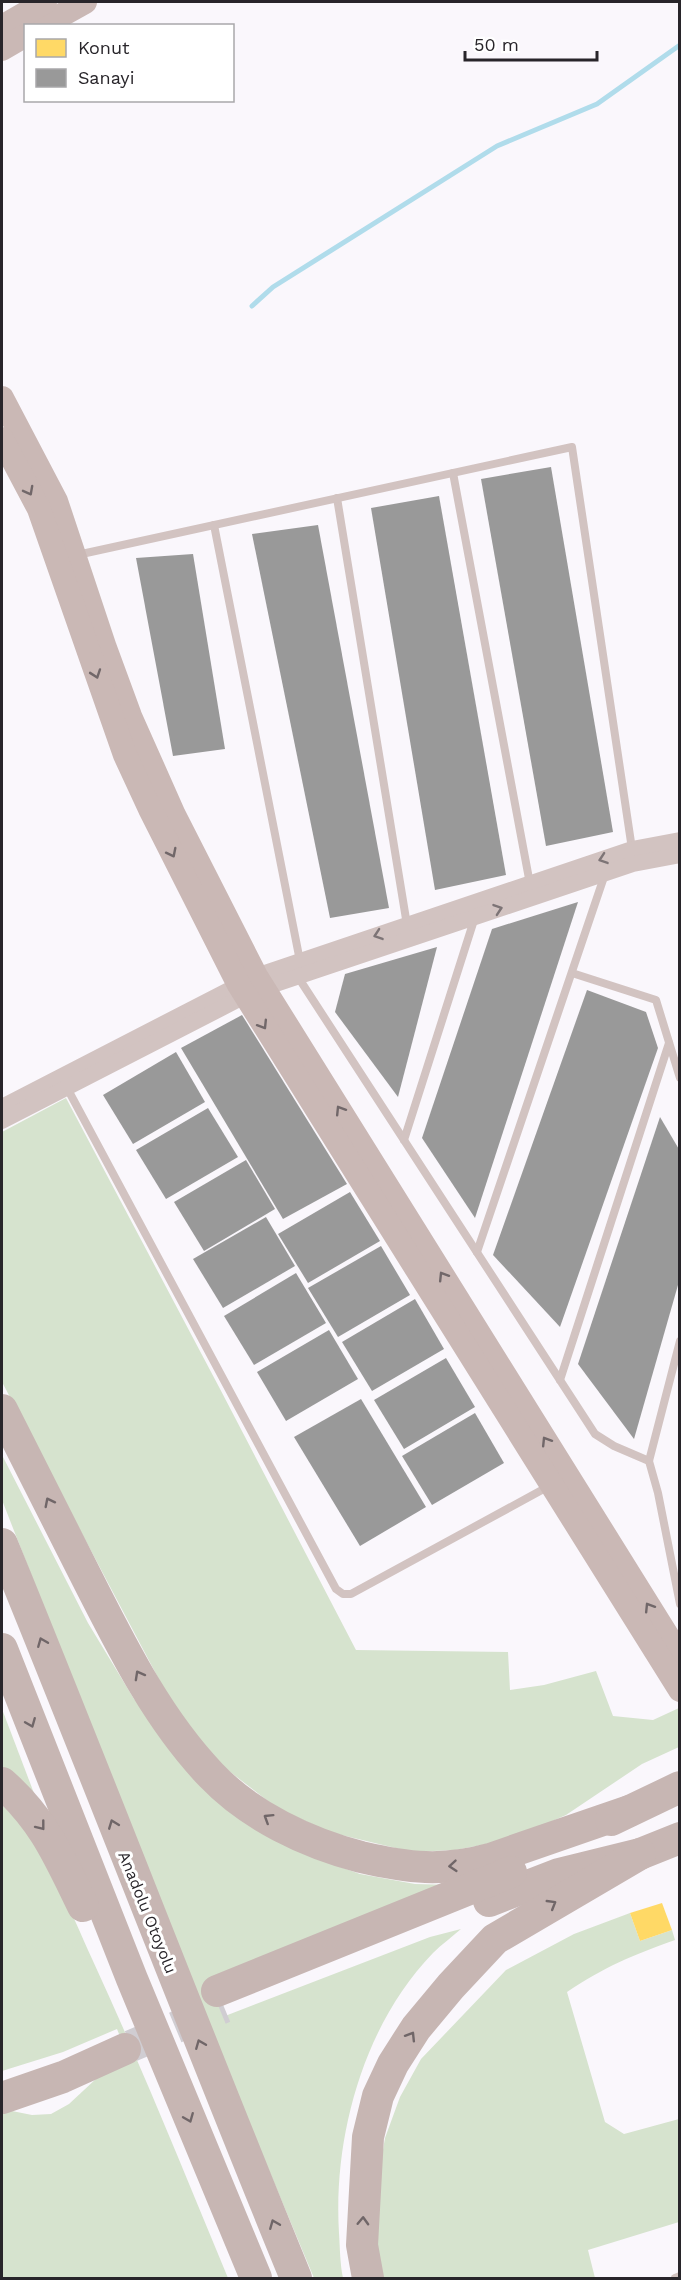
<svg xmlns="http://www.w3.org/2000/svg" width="681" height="2280" font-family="'Work Sans',sans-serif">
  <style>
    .green { fill: #d6e3ce }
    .homes { fill: #ffd966 }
    .industry { fill: #999 }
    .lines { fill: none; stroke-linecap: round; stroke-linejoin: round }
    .stream { stroke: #b0dceb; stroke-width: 5 }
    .highway-tunnel { stroke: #d0cdd2; stroke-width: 32; stroke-dasharray: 32 16; stroke-linecap: butt }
    .lane { stroke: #d2c3c1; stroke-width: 8 }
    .street { stroke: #d2c3c1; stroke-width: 16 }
    .secondary { stroke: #cab8b5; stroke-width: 24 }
    .highway { stroke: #c7b6b3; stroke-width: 32 }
    .oneway { stroke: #716769 }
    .oneway2 { stroke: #7d7476 }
    .oneway3 { stroke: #706668 }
    .labels { text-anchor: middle; stroke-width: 6; stroke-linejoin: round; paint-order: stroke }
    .street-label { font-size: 16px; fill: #28252a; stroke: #fff }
  </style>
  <rect width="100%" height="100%" fill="#faf7fc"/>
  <g class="green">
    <polygon points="66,1098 219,1387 356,1650 508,1652 510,1690 544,1685 596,1671 613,1716 653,1720 679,1708 679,1747 642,1764 566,1815 532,1830 498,1842 455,1850 412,1852 329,1832 277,1808 216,1761 173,1706 2,1382 2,1132"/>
    <path d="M2 1455 88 1623 134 1699 321 1860 360 1874 415 1884 454 1885 212 1985 225 2016 430 1937 461 1929C452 1937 442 1944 433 1953 364 2024 333 2136 339 2233 340 2248 340 2264 343 2278H314L194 1991 2 1500Z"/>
    <polygon points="2,1709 40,1809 2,1772"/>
    <path d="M2 1805C43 1842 70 1910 93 1961 141 2065 184 2172 228 2278H2V2109L32 2115 51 2114 69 2104 112 2064 125 2049 117 2029 63 2052 2 2071Z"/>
    <path d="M630 1913 640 1941 672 1930 675 1940C633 1955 604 1967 567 1992L605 2122 624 2134 679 2119V2222L588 2250 595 2278H376V2191L385 2138 400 2097 421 2059 506 1970 574 1934Z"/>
  </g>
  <polygon class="homes" points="662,1903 672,1930 640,1941 630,1913"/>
  <g class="industry">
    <polygon points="551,467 613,832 546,846 481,479"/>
    <polygon points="439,496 506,875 435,890 371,508"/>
    <polygon points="318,525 389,908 330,918 252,534"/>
    <polygon points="193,554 225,749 173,756 136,558"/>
    <polygon points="578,902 475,1218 422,1138 492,929"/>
    <polygon points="437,947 398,1097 335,1012 345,974"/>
    <polygon points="587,990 646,1012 658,1048 560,1327 493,1255"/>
    <polygon points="242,1015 347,1184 283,1219 181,1048"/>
    <polygon points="176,1052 205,1102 133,1144 103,1095"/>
    <polygon points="208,1108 238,1157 166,1199 136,1150"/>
    <polygon points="660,1117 680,1151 680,1278 634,1439 578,1364"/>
    <polygon points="246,1160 275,1209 204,1251 174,1202"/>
    <polygon points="350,1192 380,1241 308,1283 278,1234"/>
    <polygon points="266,1217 295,1266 223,1308 193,1259"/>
    <polygon points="381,1246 410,1295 338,1337 308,1288"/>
    <polygon points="296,1273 326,1323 254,1365 224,1316"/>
    <polygon points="415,1299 444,1349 372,1391 342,1342"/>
    <polygon points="329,1330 358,1379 286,1421 257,1372"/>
    <polygon points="446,1358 475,1407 404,1449 374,1400"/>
    <polygon points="361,1399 426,1507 360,1546 294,1437"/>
    <polygon points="475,1413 504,1463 432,1505 402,1456"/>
  </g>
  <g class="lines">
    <polyline class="stream" points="252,306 273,287 497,146 597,104 680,45"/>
    <polyline class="highway-tunnel" points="131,2046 224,2007"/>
    <g class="lane">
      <polyline points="453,473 530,884"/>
      <polyline points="337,498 407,925"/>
      <polyline points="214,525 300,961"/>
      <polyline points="77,555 572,447 632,849"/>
      <polyline points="572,973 656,1000 680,1078"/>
      <polyline points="298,977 595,1434 614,1446 649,1461"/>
      <polyline points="66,1086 336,1589 343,1594 351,1594 551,1485"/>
      <polyline points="404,1140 475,917"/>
      <polyline points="477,1252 605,874"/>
      <polyline points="680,1341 649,1461 658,1493 680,1604"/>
      <polyline points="560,1380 669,1043"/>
      <polyline points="675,2278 680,2276"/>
    </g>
    <g class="street">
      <polyline points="2,1107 256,976 632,849 680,840"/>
      <polyline points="2,1121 245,996 264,988 633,864 680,855"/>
    </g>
    <g class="secondary">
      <polyline points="42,26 85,2"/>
      <polyline points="2,27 45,2"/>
      <polyline points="2,49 26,35"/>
      <polyline points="2,398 56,501 105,648 130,716 174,815 256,976 680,1656"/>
      <polyline points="2,439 39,509 125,755 150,809 239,985 680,1690"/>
    </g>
    <g class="highway">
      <path d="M2 1410C32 1469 62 1529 92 1588 125 1653 160 1722 211 1775 250 1816 307 1843 361 1857 408 1868 443 1872 490 1859L629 1811"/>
      <path d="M2 1544C102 1788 196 2035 296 2278"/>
      <polyline points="2,1649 132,1979 256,2278"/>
      <path d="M2 1783C44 1820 59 1857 83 1906"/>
      <polyline points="611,1820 680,1787"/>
      <polyline points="489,1901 559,1874 640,1854 680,1838"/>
      <polyline points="217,1991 511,1872"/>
      <polyline points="2,2098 63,2077 125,2049"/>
      <polyline points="368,2278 362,2245 368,2137 378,2096 393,2064 416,2028 451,1986 495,1939 640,1854"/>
    </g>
  </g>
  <defs><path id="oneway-chevron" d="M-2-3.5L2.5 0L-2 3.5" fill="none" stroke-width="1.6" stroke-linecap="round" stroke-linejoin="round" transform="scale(1.5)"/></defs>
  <g class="oneway">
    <use href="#oneway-chevron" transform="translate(29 491) rotate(62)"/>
    <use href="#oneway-chevron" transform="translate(96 674) rotate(71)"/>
    <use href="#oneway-chevron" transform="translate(172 853) rotate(63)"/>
    <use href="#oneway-chevron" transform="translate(263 1025) rotate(58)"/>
    <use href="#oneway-chevron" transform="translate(340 1110) rotate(-122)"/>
    <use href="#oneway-chevron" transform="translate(443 1276) rotate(-122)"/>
    <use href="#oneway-chevron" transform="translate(546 1441) rotate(-122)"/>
    <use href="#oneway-chevron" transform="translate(649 1607) rotate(-122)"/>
  </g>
  <g class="oneway2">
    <use href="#oneway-chevron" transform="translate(603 859) rotate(161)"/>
    <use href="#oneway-chevron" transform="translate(498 909) rotate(-19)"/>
    <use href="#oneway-chevron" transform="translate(378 935) rotate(161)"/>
  </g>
  <g class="oneway3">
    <use href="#oneway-chevron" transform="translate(49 1502) rotate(-117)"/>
    <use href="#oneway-chevron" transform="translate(42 1642) rotate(-112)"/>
    <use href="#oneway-chevron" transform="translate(139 1675) rotate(-119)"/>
    <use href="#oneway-chevron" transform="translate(31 1723) rotate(68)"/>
    <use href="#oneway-chevron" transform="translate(268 1818) rotate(-148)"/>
    <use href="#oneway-chevron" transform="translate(113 1824) rotate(-111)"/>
    <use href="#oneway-chevron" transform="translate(41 1826) rotate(52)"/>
    <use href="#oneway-chevron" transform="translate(453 1866) rotate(175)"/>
    <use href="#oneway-chevron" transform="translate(552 1904) rotate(-31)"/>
    <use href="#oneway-chevron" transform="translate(411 2036) rotate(-58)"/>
    <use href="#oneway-chevron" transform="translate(200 2044) rotate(-112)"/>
    <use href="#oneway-chevron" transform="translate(189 2118) rotate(68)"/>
    <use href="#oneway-chevron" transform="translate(363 2221) rotate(-88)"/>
    <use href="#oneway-chevron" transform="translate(274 2224) rotate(-112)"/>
  </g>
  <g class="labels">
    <g class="street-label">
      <text transform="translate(148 1912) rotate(68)" y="6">Anadolu Otoyolu</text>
    </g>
  </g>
  <rect width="681" height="2280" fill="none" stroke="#28252a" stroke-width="6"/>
  <rect x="24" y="24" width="210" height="78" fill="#ffffff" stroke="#a9a8aa" stroke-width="1.5"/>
  <rect x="36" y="39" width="30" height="18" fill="#ffd966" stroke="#a9a8aa" stroke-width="1.5"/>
  <text x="78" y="54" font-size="18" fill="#28252a">Konut</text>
  <rect x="36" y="69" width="30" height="18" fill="#999999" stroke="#a9a8aa" stroke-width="1.5"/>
  <text x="78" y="84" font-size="18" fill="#28252a">Sanayi</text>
  <path d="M465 51v9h132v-9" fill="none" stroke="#28252a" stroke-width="3"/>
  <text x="474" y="51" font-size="18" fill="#28252a" stroke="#ffffff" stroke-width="4.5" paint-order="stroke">50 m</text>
</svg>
